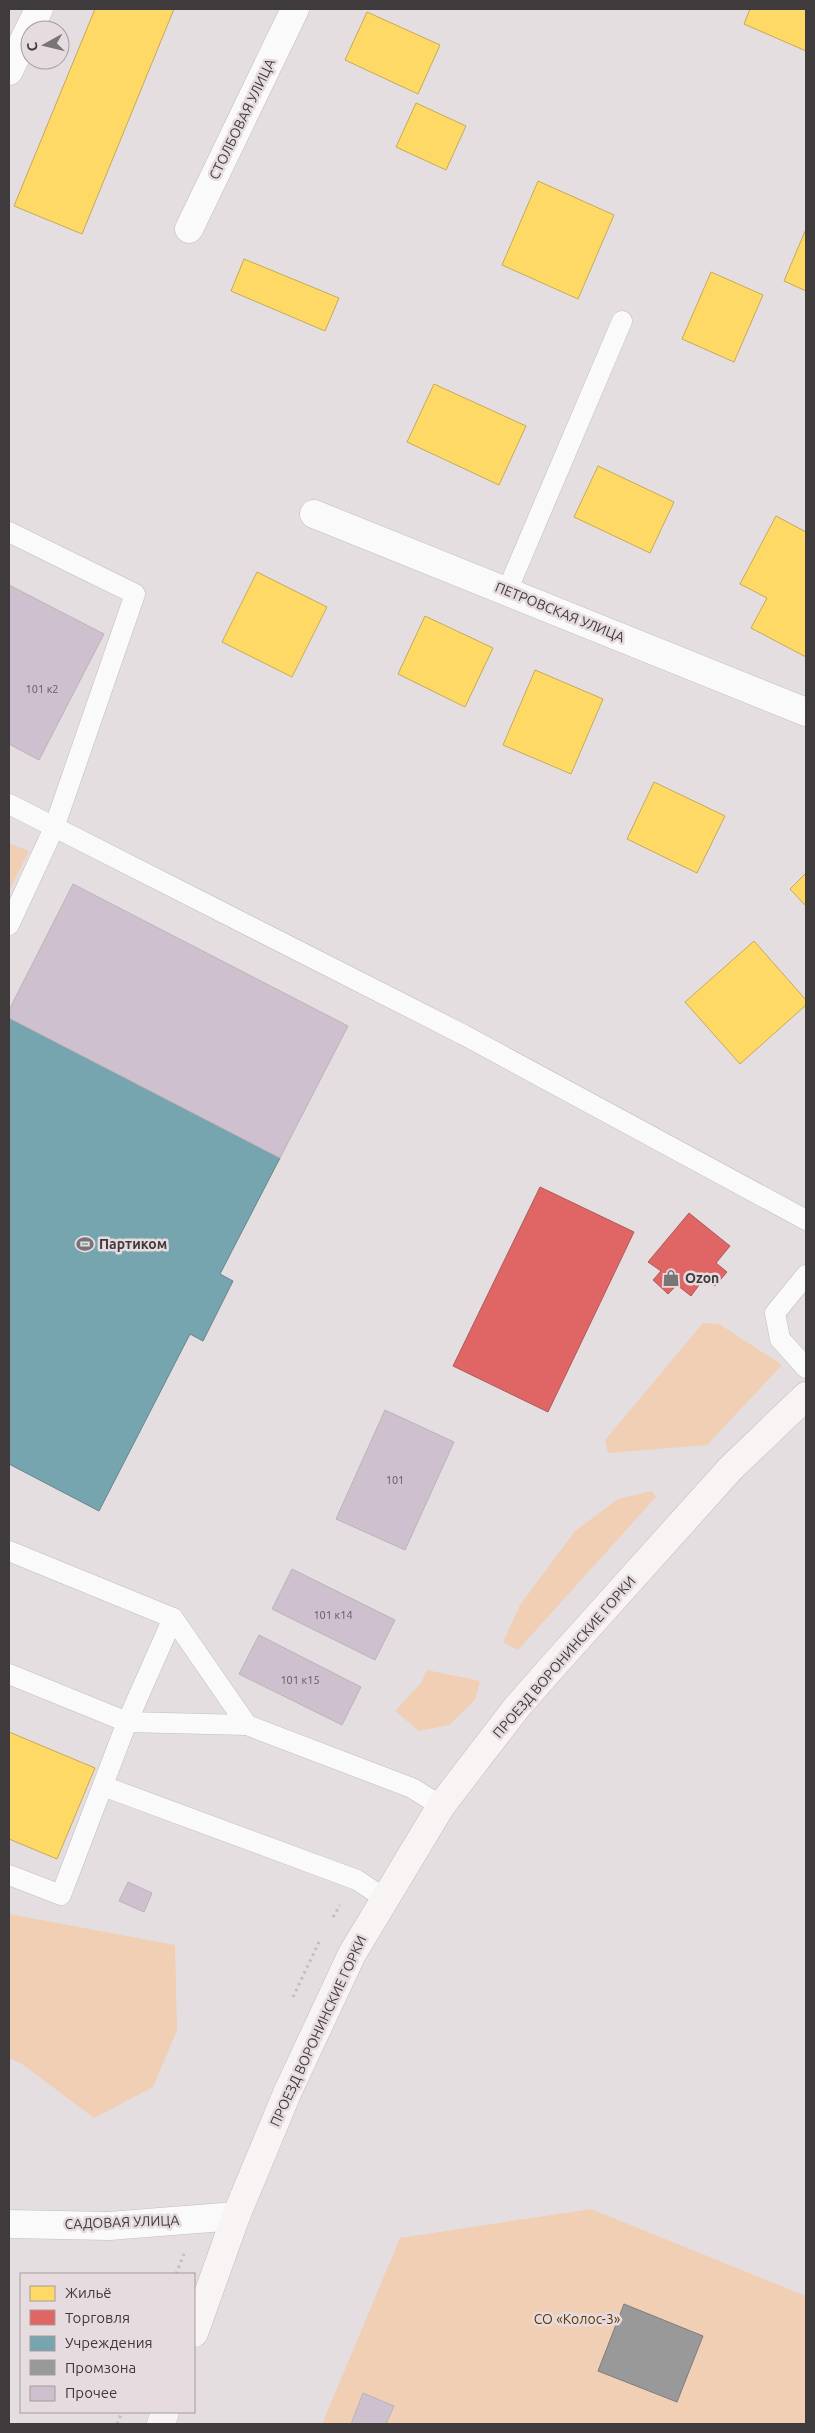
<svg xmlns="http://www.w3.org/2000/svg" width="815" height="2433" font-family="Ubuntu,sans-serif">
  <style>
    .green { fill: #f0cfb5 }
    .homes { fill: #ffd966; stroke: #c5aa5a }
    .shops { fill: #e06666; stroke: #b0595a }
    .public { fill: #76a5af; stroke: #66858d }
    .industry { fill: #999; stroke: #7e7d7d }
    .building { fill: #cec0ce; stroke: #b9b5b7 }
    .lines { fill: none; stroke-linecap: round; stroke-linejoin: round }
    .lane-casing { stroke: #c1bdbe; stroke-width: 21 }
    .street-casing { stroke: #c1bdbe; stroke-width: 29 }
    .secondary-casing { stroke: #c1bdbe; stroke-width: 29 }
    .path { stroke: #c0bfbf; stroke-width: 3; stroke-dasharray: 2.5 4; stroke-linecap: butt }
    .lane { stroke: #fbfafa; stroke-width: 20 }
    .street { stroke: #fbfafa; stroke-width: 28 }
    .secondary { stroke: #f8f4f4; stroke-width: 28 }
    .labels { text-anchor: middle; stroke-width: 5; stroke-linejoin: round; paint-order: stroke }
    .number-label { font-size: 11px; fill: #635c61 }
    .street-label { font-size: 14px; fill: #3f3b3d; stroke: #e6dcdf }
    .poi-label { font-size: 14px; font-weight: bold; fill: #3f3b3d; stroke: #e6dcdf; text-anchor: start }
    .park-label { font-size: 14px; fill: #643700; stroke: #e6dcdf }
  </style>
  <rect width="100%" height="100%" fill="#e4dee0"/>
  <g class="green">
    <polygon points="9,843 29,851 9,891"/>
    <polygon points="703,1323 719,1324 782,1365 707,1445 608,1453 605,1440"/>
    <polygon points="652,1491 656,1497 518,1650 503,1642 520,1605 575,1531 618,1499"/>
    <polygon points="427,1670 480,1681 475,1700 449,1725 419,1731 395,1711 421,1683"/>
    <polygon points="9,1914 175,1945 177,2030 153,2087 94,2118 22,2064 9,2058"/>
    <polygon points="591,2209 806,2296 806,2424 322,2424 400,2238"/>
  </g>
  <g class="homes">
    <polygon points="95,9 174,9 82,234 14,206"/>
    <polygon points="750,9 806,9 806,51 744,24"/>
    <polygon points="367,12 440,45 418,94 345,60"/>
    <polygon points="416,103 466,126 446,170 396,147"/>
    <polygon points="538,181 614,215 578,299 502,265"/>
    <polygon points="806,229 806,291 784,281"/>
    <polygon points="244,259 339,298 325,331 231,291"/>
    <polygon points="711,272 763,295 734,362 682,339"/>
    <polygon points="434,384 526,426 499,485 407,442"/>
    <polygon points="598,466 674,502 650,553 574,517"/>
    <polygon points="776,516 806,532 806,657 751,628 767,598 740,584"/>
    <polygon points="257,572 327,607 292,677 222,642"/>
    <polygon points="425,616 493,648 465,707 398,674"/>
    <polygon points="535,670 603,699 571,774 503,745"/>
    <polygon points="654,782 725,816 697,873 627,839"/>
    <polygon points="806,873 806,906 790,889"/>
    <polygon points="754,941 806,1000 806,1005 740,1064 685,1002"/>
    <polygon points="9,1732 95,1768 57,1859 9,1839"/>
  </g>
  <g class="shops">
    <polygon points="540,1187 634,1232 548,1412 453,1366"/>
    <polygon points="689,1213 730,1246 716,1263 727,1272 715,1286 705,1277 691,1296 677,1285 668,1294 653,1280 661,1271 648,1262"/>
  </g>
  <polygon class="public" points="9,1018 280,1158 220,1274 233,1281 203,1341 190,1334 99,1511 9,1464"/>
  <polygon class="industry" points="624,2304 703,2336 677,2402 598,2371"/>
  <g class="building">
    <polygon points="9,585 104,634 39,760 9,744"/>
    <polygon points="73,884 348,1026 280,1158 9,1018 9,1010"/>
    <polygon points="385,1410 454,1442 405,1550 336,1519"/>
    <polygon points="292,1569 395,1620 375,1660 272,1609"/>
    <polygon points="259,1635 361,1687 342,1725 239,1674"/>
    <polygon points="128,1882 152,1893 144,1912 119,1901"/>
    <polygon points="363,2393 394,2406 386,2424 351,2424"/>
  </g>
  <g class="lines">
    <g class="lane-casing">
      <g id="lane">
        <polyline points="9,532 135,594 54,828 9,925"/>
        <polyline points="507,591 622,321"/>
        <polyline points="9,804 464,1035 806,1220"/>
        <polyline points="806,1275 775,1313 780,1339 806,1368"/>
        <polyline points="9,1551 173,1618 247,1725"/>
        <polyline points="9,1674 127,1722 247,1725 412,1788 441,1806"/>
        <polyline points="103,1786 357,1880 384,1898"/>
        <polyline points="9,1875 61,1895 127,1722 173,1618"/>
      </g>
    </g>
    <g class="street-casing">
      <g id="street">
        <polyline points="9,71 39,9"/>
        <polyline points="189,229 295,9"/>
        <polyline points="314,514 806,712"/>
        <polyline points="9,2224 109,2226 236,2216"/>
      </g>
    </g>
    <g class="secondary-casing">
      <g id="secondary">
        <polyline points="194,2333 236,2216 288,2091 352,1954 441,1806 517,1707 554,1665 730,1469 806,1396"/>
        <polyline points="161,2424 165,2412"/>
      </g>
    </g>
    <g class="path">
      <polyline points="333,1917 340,1905"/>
      <polyline points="293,1997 320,1940"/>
      <polyline points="176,2274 184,2254"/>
      <polyline points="117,2424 122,2412"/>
    </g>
    <use href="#lane" class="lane"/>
    <use href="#street" class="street"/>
    <use href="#secondary" class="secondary"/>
  </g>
  <defs>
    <g id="stadium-bare" transform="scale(1.35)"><path d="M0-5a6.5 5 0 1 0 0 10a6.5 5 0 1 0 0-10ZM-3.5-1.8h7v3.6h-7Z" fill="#797476" stroke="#e6dcdf" stroke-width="2.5" paint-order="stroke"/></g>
    <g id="shop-bare" transform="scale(1.35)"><path d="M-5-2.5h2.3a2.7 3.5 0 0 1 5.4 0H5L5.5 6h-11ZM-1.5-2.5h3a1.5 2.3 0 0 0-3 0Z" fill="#797476" stroke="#e6dcdf" stroke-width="2.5" paint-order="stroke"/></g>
  </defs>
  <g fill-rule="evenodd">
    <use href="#stadium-bare" x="85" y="1244"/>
    <use href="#shop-bare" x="671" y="1278"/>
  </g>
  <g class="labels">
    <g class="number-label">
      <text x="42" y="693">101 к2</text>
      <text x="395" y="1484">101</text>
      <text x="333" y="1619">101 к14</text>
      <text x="300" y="1684">101 к15</text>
    </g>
    <g class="street-label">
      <text transform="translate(242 119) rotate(-64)" y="5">СТОЛБОВАЯ УЛИЦА</text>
      <text transform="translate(560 612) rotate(22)" y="5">ПЕТРОВСКАЯ УЛИЦА</text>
      <text transform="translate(564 1657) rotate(-49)" y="5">ПРОЕЗД ВОРОНИНСКИЕ ГОРКИ</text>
      <text transform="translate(318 2031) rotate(-65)" y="5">ПРОЕЗД ВОРОНИНСКИЕ ГОРКИ</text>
      <text transform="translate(122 2222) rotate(-2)" y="5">САДОВАЯ УЛИЦА</text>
    </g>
    <g class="poi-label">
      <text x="99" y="1249">Партиком</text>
      <text x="685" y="1283">Ozon</text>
    </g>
    <g class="park-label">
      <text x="577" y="2324">СО «Колос-3»</text>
    </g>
  </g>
  <rect width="815" height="2433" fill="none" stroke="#3f3b3d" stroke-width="20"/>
  <rect x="20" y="2273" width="175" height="140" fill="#e6dcdf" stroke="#a39c9e"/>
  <rect x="30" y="2286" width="25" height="15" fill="#ffd966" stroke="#a39c9e"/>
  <text x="65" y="2298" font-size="15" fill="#3f3b3d">Жильё</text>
  <rect x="30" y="2310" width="25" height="15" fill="#e06666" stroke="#a39c9e"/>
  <text x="65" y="2323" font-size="15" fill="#3f3b3d">Торговля</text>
  <rect x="30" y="2336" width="25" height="15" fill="#76a5af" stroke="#a39c9e"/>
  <text x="65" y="2348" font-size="15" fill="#3f3b3d">Учреждения</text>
  <rect x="30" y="2360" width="25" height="15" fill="#999999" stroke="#a39c9e"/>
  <text x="65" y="2373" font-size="15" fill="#3f3b3d">Промзона</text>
  <rect x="30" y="2386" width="25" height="15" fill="#cec0ce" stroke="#a39c9e"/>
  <text x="65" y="2398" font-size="15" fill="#3f3b3d">Прочее</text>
  <g transform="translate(45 45) rotate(262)"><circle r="24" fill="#e6dcdf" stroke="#a39c9e"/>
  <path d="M0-4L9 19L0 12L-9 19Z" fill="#797476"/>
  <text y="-8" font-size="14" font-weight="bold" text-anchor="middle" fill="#3f3b3d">С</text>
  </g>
</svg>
